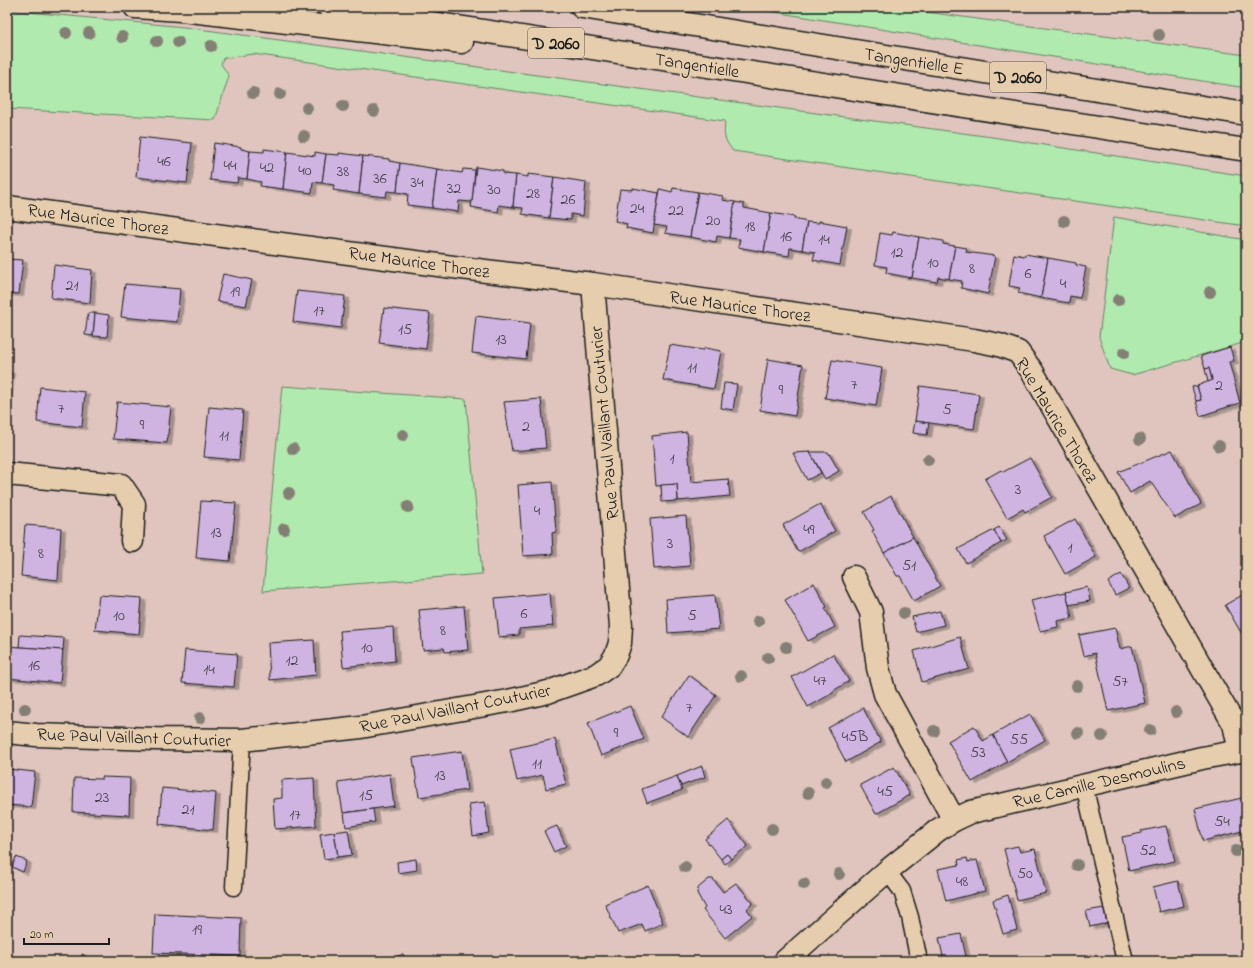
<svg xmlns="http://www.w3.org/2000/svg" width="1253" height="968" font-family="'Indie Flower',sans-serif">
  <style>
    .green { fill: #b0eaae; stroke: #668365 }
    .building { fill: #cfb3e1; stroke: #1c1c1c; filter: url(#shadow) }
    .lines { fill: none; stroke-linecap: round; stroke-linejoin: round }
    .lane-casing { stroke: #1c1c1c; stroke-width: 19 }
    .street-casing { stroke: #1c1c1c; stroke-width: 25 }
    .primary-casing { stroke: #1c1c1c; stroke-width: 25 }
    .lane { stroke: #e6cdae; stroke-width: 16 }
    .street { stroke: #e6cdae; stroke-width: 22 }
    .primary { stroke: #e6cdae; stroke-width: 22 }
    .tree { fill: #847f74 }
    .labels { text-anchor: middle; stroke-width: 4; stroke-linejoin: round; paint-order: stroke }
    .number-label { font-size: 16px; fill: #49424d }
    .shield { fill: #e6cdae; stroke: #595148; stroke-width: 1 }
    .shield-label { font-size: 17px; font-weight: bold; fill: #1c1c1c }
    .street-label { font-size: 18px; fill: #1c1c1c; stroke: #e6cdae }
  </style>
  <defs>
    <filter id="shadow"><feDropShadow dx="4.5" dy="2.5" stdDeviation="0" flood-color="#0004"/></filter>
  </defs>
  <rect width="100%" height="100%" fill="#dfc5bd"/>
  <filter id="ink" filterUnits="userSpaceOnUse"><feTurbulence type="fractalNoise" baseFrequency=".025" numOctaves="2"/><feDisplacementMap in="SourceGraphic" scale="8" xChannelSelector="R" yChannelSelector="G"/><feConvolveMatrix kernelMatrix="1 2 1 2 8 2 1 2 1" color-interpolation-filters="sRGB"/></filter>
  <g filter="url(#ink)">
    <g class="green">
      <polygon points="743,7 888,7 1246,55 1246,88"/>
      <path d="M7 10 184 27 992 137 1246 176V226L733 151C723 138 724 136 725 121L253 54 223 58 221 64 229 76 215 120 7 109Z"/>
      <polygon points="1114,217 1246,240 1246,342 1132,375 1110,369 1099,337"/>
      <polygon points="282,386 466,399 482,574 263,591"/>
    </g>
    <g class="building">
      <polygon points="140,137 192,143 187,183 136,177"/>
      <polygon points="214,143 241,147 241,149 250,151 247,179 238,178 237,183 210,180"/>
      <polygon points="264,149 287,152 283,189 260,186 261,182 247,179 250,151 264,152"/>
      <polygon points="287,152 315,156 315,152 326,154 322,183 313,182 312,193 283,189"/>
      <polygon points="339,153 363,156 359,194 333,190 334,185 322,183 326,154 339,155"/>
      <polygon points="363,156 389,159 389,161 400,163 397,192 387,191 386,197 359,194"/>
      <polygon points="400,163 437,169 432,208 407,205 408,194 397,192"/>
      <polygon points="476,167 503,171 503,174 516,175 513,207 499,205 498,212 471,207"/>
      <polygon points="437,169 462,173 463,169 475,170 472,202 459,201 458,212 432,208"/>
      <polygon points="528,174 554,177 549,218 522,214 523,208 513,207 516,175 528,177"/>
      <polygon points="554,177 586,182 583,216 571,214 571,220 549,218"/>
      <polygon points="633,188 659,193 653,233 626,228 627,224 615,221 620,189 632,190"/>
      <polygon points="673,188 698,192 690,237 665,233 667,227 654,225 660,189 672,192"/>
      <polygon points="698,192 723,196 722,200 735,202 729,238 717,236 716,242 690,237"/>
      <polygon points="735,202 744,204 744,208 771,213 764,252 738,247 740,239 729,238"/>
      <polygon points="771,213 795,217 794,219 807,222 802,250 790,248 789,256 764,252"/>
      <polygon points="819,221 847,226 840,265 813,260 815,252 802,250 807,222 819,223"/>
      <polygon points="893,232 919,237 912,278 886,273 887,267 875,265 880,233 892,235"/>
      <polygon points="919,237 943,241 943,244 955,246 949,279 938,277 937,282 912,278"/>
      <polygon points="955,246 967,248 966,252 995,256 988,294 961,288 962,281 949,279"/>
      <polygon points="1014,254 1024,256 1025,254 1048,258 1041,298 1018,293 1020,288 1009,286"/>
      <polygon points="1048,258 1076,263 1076,265 1086,267 1080,298 1070,296 1069,303 1041,298"/>
      <polygon points="7,259 23,260 19,294 7,293"/>
      <polygon points="54,265 92,270 90,303 51,298"/>
      <polygon points="223,274 252,280 246,306 217,301"/>
      <polygon points="125,284 180,289 177,322 121,317"/>
      <polygon points="297,291 345,296 341,328 293,322"/>
      <polygon points="384,308 430,313 426,349 379,343"/>
      <polygon points="88,313 95,313 93,336 85,335"/>
      <polygon points="95,313 109,315 107,337 93,336"/>
      <polygon points="476,316 530,323 526,359 472,353"/>
      <polygon points="670,345 703,350 705,348 721,351 714,389 663,380"/>
      <polygon points="1230,347 1234,361 1229,362 1240,403 1200,416 1196,401 1201,400 1197,386 1212,380 1209,368 1205,369 1201,356"/>
      <polygon points="768,359 803,365 795,416 760,410"/>
      <polygon points="832,360 882,368 876,406 825,398"/>
      <polygon points="1209,368 1212,380 1208,382 1205,369"/>
      <polygon points="7,370 10,371 7,400"/>
      <polygon points="724,383 737,384 733,410 721,408"/>
      <polygon points="920,386 979,394 974,429 915,421"/>
      <polygon points="1197,386 1201,400 1196,401 1192,387"/>
      <polygon points="40,387 85,392 82,427 37,422"/>
      <polygon points="541,399 546,448 512,451 504,402"/>
      <polygon points="117,402 171,407 167,443 113,439"/>
      <polygon points="209,407 243,410 239,460 204,457"/>
      <polygon points="915,421 929,423 927,435 913,433"/>
      <polygon points="687,432 691,482 728,479 730,496 678,501 677,484 656,486 652,436"/>
      <polygon points="1172,450 1201,504 1175,518 1150,481 1130,493 1118,472"/>
      <polygon points="810,452 821,473 807,480 793,453"/>
      <polygon points="810,452 828,452 839,471 825,479"/>
      <polygon points="1030,458 1052,497 1025,512 1023,509 1007,518 985,479 1001,470 1003,472"/>
      <polygon points="552,482 556,532 552,533 553,554 523,556 518,485"/>
      <polygon points="677,484 678,501 662,502 661,485"/>
      <polygon points="891,496 913,537 884,553 872,531 874,530 864,512"/>
      <polygon points="201,501 236,503 230,561 196,558"/>
      <polygon points="820,504 835,531 798,552 783,525"/>
      <polygon points="686,516 690,566 654,569 650,519"/>
      <polygon points="1075,519 1096,557 1065,574 1044,536"/>
      <polygon points="25,525 61,528 58,580 21,576"/>
      <polygon points="999,527 1007,540 1001,543 994,530"/>
      <polygon points="994,530 1001,543 966,563 958,549"/>
      <polygon points="913,537 940,586 914,601 900,576 897,576 884,553"/>
      <polygon points="1121,574 1129,588 1115,595 1108,582"/>
      <polygon points="814,583 827,607 825,608 835,627 808,641 785,600"/>
      <polygon points="1087,587 1090,601 1069,605 1066,592"/>
      <polygon points="1066,592 1072,618 1057,621 1058,627 1040,631 1031,600"/>
      <polygon points="550,593 553,626 519,629 519,635 499,637 495,598"/>
      <polygon points="1246,593 1246,641 1225,605"/>
      <polygon points="99,595 142,598 139,634 95,630"/>
      <polygon points="715,595 719,629 668,633 666,599"/>
      <polygon points="464,606 468,650 445,652 444,648 423,650 419,610"/>
      <polygon points="940,611 944,625 916,632 912,617"/>
      <polygon points="393,627 395,661 343,667 340,631"/>
      <polygon points="1115,628 1120,649 1132,646 1145,703 1108,711 1095,653 1084,656 1079,635"/>
      <polygon points="20,635 64,638 63,650 19,647"/>
      <polygon points="960,637 969,669 922,682 914,651"/>
      <polygon points="314,640 316,675 270,680 268,643"/>
      <polygon points="7,646 63,650 60,683 7,678"/>
      <polygon points="185,650 237,654 234,687 182,683"/>
      <polygon points="833,654 849,681 833,691 833,693 808,707 792,677"/>
      <polygon points="689,675 716,695 688,737 661,717"/>
      <polygon points="630,706 644,739 601,756 588,723"/>
      <polygon points="863,708 881,742 846,762 828,728"/>
      <polygon points="1030,714 1045,740 1007,762 993,735"/>
      <polygon points="974,726 983,741 993,735 1007,762 972,782 948,741"/>
      <polygon points="555,739 566,784 546,789 543,775 517,781 510,749"/>
      <polygon points="462,751 467,790 419,797 413,758"/>
      <polygon points="702,766 705,777 681,786 677,776"/>
      <polygon points="894,767 910,795 876,814 860,785"/>
      <polygon points="7,769 35,772 31,807 7,805"/>
      <polygon points="390,774 394,806 343,813 338,782"/>
      <polygon points="677,776 682,790 647,803 642,789"/>
      <polygon points="102,777 130,778 129,815 73,812 74,778 102,779"/>
      <polygon points="314,778 316,826 275,829 273,799 282,798 282,780"/>
      <polygon points="162,788 216,793 213,830 159,824"/>
      <polygon points="1246,797 1246,830 1203,841 1195,809"/>
      <polygon points="485,802 489,833 473,836 469,804"/>
      <polygon points="373,809 375,822 346,827 344,813"/>
      <polygon points="728,820 748,846 731,859 727,854 721,859 705,839"/>
      <polygon points="557,826 566,846 554,852 544,831"/>
      <polygon points="1166,826 1175,861 1129,871 1122,837 1142,833 1141,831"/>
      <polygon points="348,830 352,855 338,857 334,832"/>
      <polygon points="334,832 338,857 324,859 320,834"/>
      <polygon points="1018,846 1020,852 1035,849 1046,893 1017,900 1004,849"/>
      <polygon points="727,854 731,859 725,864 721,859"/>
      <polygon points="16,857 27,861 23,872 12,867"/>
      <polygon points="967,858 968,862 977,860 985,891 946,901 938,869 959,865 958,860"/>
      <polygon points="416,859 417,870 398,873 397,862"/>
      <polygon points="709,879 713,879 723,892 736,883 753,903 747,909 752,916 725,938 703,910 705,908 697,893 698,888"/>
      <polygon points="1178,881 1184,906 1159,912 1153,887"/>
      <polygon points="648,885 663,923 645,931 642,924 618,933 605,904"/>
      <polygon points="1008,895 1017,930 1003,934 993,900"/>
      <polygon points="1104,908 1107,923 1090,927 1086,911"/>
      <polygon points="155,914 241,918 240,956 153,953"/>
      <polygon points="961,934 967,961 944,961 939,938"/>
      <polygon points="82,954 84,955 93,961 82,961"/>
      <polygon points="403,954 406,961 387,961"/>
    </g>
    <g class="lines">
      <g class="lane-casing">
        <g id="lane">
          <polyline points="1084,785 1125,961"/>
          <polyline points="887,871 902,891 910,917 919,961"/>
          <polyline points="234,887 242,740"/>
        </g>
      </g>
      <g class="street-casing">
        <g id="street">
          <polyline points="7,207 453,267 593,284 974,340 999,345 1018,352 1032,371 1234,724 1240,751"/>
          <polyline points="7,474 121,485 134,504 132,541"/>
          <polyline points="854,577 871,612 878,668 885,694 954,820"/>
          <polyline points="7,732 36,735 155,739 242,740 361,727 508,701 548,692 596,675 609,666 616,655 620,643 621,626 593,284"/>
          <polyline points="785,961 887,871 938,830 954,820 971,812 1202,758 1246,750"/>
        </g>
      </g>
      <g class="primary-casing">
        <g id="primary">
          <polyline points="135,7 181,10 462,42"/>
          <polyline points="329,7 1246,150"/>
          <polyline points="582,7 1246,114"/>
        </g>
      </g>
      <use href="#lane" class="lane"/>
      <use href="#street" class="street"/>
      <use href="#primary" class="primary"/>
    </g>
    <g class="tree">
      <circle cx="66" cy="33" r="6"/>
      <circle cx="89" cy="33" r="6"/>
      <circle cx="1159" cy="35" r="6"/>
      <circle cx="122" cy="37" r="6"/>
      <circle cx="157" cy="41" r="6"/>
      <circle cx="178" cy="42" r="6"/>
      <circle cx="211" cy="46" r="6"/>
      <circle cx="253" cy="93" r="6"/>
      <circle cx="280" cy="94" r="6"/>
      <circle cx="343" cy="106" r="6"/>
      <circle cx="307" cy="108" r="6"/>
      <circle cx="374" cy="111" r="6"/>
      <circle cx="304" cy="136" r="6"/>
      <circle cx="1064" cy="221" r="6"/>
      <circle cx="1210" cy="292" r="6"/>
      <circle cx="1118" cy="300" r="6"/>
      <circle cx="1124" cy="353" r="6"/>
      <circle cx="403" cy="435" r="6"/>
      <circle cx="1140" cy="439" r="6"/>
      <circle cx="1219" cy="446" r="6"/>
      <circle cx="293" cy="449" r="6"/>
      <circle cx="928" cy="460" r="6"/>
      <circle cx="289" cy="493" r="6"/>
      <circle cx="408" cy="507" r="6"/>
      <circle cx="284" cy="529" r="6"/>
      <circle cx="904" cy="613" r="6"/>
      <circle cx="758" cy="621" r="6"/>
      <circle cx="786" cy="647" r="6"/>
      <circle cx="768" cy="658" r="6"/>
      <circle cx="741" cy="676" r="6"/>
      <circle cx="1077" cy="686" r="6"/>
      <circle cx="25" cy="709" r="6"/>
      <circle cx="1176" cy="712" r="6"/>
      <circle cx="200" cy="718" r="6"/>
      <circle cx="1150" cy="730" r="6"/>
      <circle cx="934" cy="731" r="6"/>
      <circle cx="1078" cy="733" r="6"/>
      <circle cx="1102" cy="736" r="6"/>
      <circle cx="826" cy="782" r="6"/>
      <circle cx="808" cy="793" r="6"/>
      <circle cx="772" cy="829" r="6"/>
      <circle cx="1236" cy="851" r="6"/>
      <circle cx="1077" cy="865" r="6"/>
      <circle cx="685" cy="867" r="6"/>
      <circle cx="839" cy="874" r="6"/>
      <circle cx="804" cy="884" r="6"/>
    </g>
  </g>
  <g class="labels">
    <g class="number-label">
      <text x="164" y="166">46</text>
      <text x="230" y="170">44</text>
      <text x="267" y="172">42</text>
      <text x="305" y="175">40</text>
      <text x="343" y="176">38</text>
      <text x="380" y="183">36</text>
      <text x="417" y="187">34</text>
      <text x="454" y="193">32</text>
      <text x="494" y="194">30</text>
      <text x="533" y="198">28</text>
      <text x="568" y="204">26</text>
      <text x="637" y="213">24</text>
      <text x="676" y="215">22</text>
      <text x="713" y="225">20</text>
      <text x="750" y="231">18</text>
      <text x="786" y="241">16</text>
      <text x="824" y="244">14</text>
      <text x="897" y="257">12</text>
      <text x="933" y="267">10</text>
      <text x="972" y="273">8</text>
      <text x="1028" y="278">6</text>
      <text x="1063" y="288">4</text>
      <text x="72" y="290">21</text>
      <text x="235" y="296">19</text>
      <text x="319" y="315">17</text>
      <text x="405" y="334">15</text>
      <text x="501" y="344">13</text>
      <text x="692" y="372">11</text>
      <text x="854" y="389">7</text>
      <text x="1219" y="390">2</text>
      <text x="781" y="394">9</text>
      <text x="61" y="413">7</text>
      <text x="947" y="414">5</text>
      <text x="142" y="429">9</text>
      <text x="526" y="431">2</text>
      <text x="224" y="440">11</text>
      <text x="672" y="463">1</text>
      <text x="1018" y="494">3</text>
      <text x="537" y="515">4</text>
      <text x="809" y="534">49</text>
      <text x="216" y="537">13</text>
      <text x="670" y="548">3</text>
      <text x="1070" y="552">1</text>
      <text x="41" y="558">8</text>
      <text x="909" y="570">51</text>
      <text x="524" y="618">6</text>
      <text x="119" y="620">10</text>
      <text x="692" y="620">5</text>
      <text x="443" y="635">8</text>
      <text x="367" y="652">10</text>
      <text x="292" y="665">12</text>
      <text x="34" y="670">16</text>
      <text x="209" y="674">14</text>
      <text x="820" y="685">47</text>
      <text x="1120" y="686">57</text>
      <text x="689" y="712">7</text>
      <text x="616" y="737">9</text>
      <text x="855" y="741">45B</text>
      <text x="1019" y="744">55</text>
      <text x="978" y="757">53</text>
      <text x="537" y="768">11</text>
      <text x="440" y="780">13</text>
      <text x="885" y="796">45</text>
      <text x="366" y="800">15</text>
      <text x="102" y="802">23</text>
      <text x="188" y="814">21</text>
      <text x="295" y="819">17</text>
      <text x="1222" y="826">54</text>
      <text x="1148" y="855">52</text>
      <text x="1025" y="878">50</text>
      <text x="962" y="886">48</text>
      <text x="726" y="914">43</text>
      <text x="197" y="934">19</text>
    </g>
    <g class="shield">
      <rect x="528" y="28" width="56" height="30" rx="3"/>
      <rect x="990" y="62" width="56" height="30" rx="3"/>
    </g>
    <g class="shield-label">
      <text x="556" y="49">D 2060</text>
      <text x="1018" y="83">D 2060</text>
    </g>
    <g class="street-label">
      <text transform="translate(914 61) rotate(9)" y="6">Tangentielle E</text>
      <text transform="translate(697 65) rotate(9)" y="6">Tangentielle</text>
      <text transform="translate(98 219) rotate(8)" y="6">Rue Maurice Thorez</text>
      <text transform="translate(419 262) rotate(8)" y="6">Rue Maurice Thorez</text>
      <text transform="translate(740 306) rotate(8)" y="6">Rue Maurice Thorez</text>
      <text transform="translate(1057 420) rotate(59)" y="6">Rue Maurice Thorez</text>
      <text transform="translate(604 423) rotate(-95)" y="6">Rue Paul Vaillant Couturier</text>
      <text transform="translate(455 708) rotate(-11)" y="6">Rue Paul Vaillant Couturier</text>
      <text transform="translate(134 737) rotate(2)" y="6">Rue Paul Vaillant Couturier</text>
      <text transform="translate(1099 782) rotate(-13)" y="6">Rue Camille Desmoulins</text>
    </g>
  </g>
  <rect width="1253" height="968" fill="none" stroke="#e6cdae" stroke-width="24"/>
  <rect x="12" y="12" width="1229" height="944" fill="none" stroke="#1c1c1c" stroke-width="1.5" filter="url(#ink)"/>
  <path d="M24 938v6h85v-6" fill="none" stroke="#1c1c1c" stroke-width="2"/>
  <text x="30" y="938" font-size="12" fill="#1c1c1c" stroke="#e6cdae" stroke-width="3" paint-order="stroke">20 m</text>
</svg>
